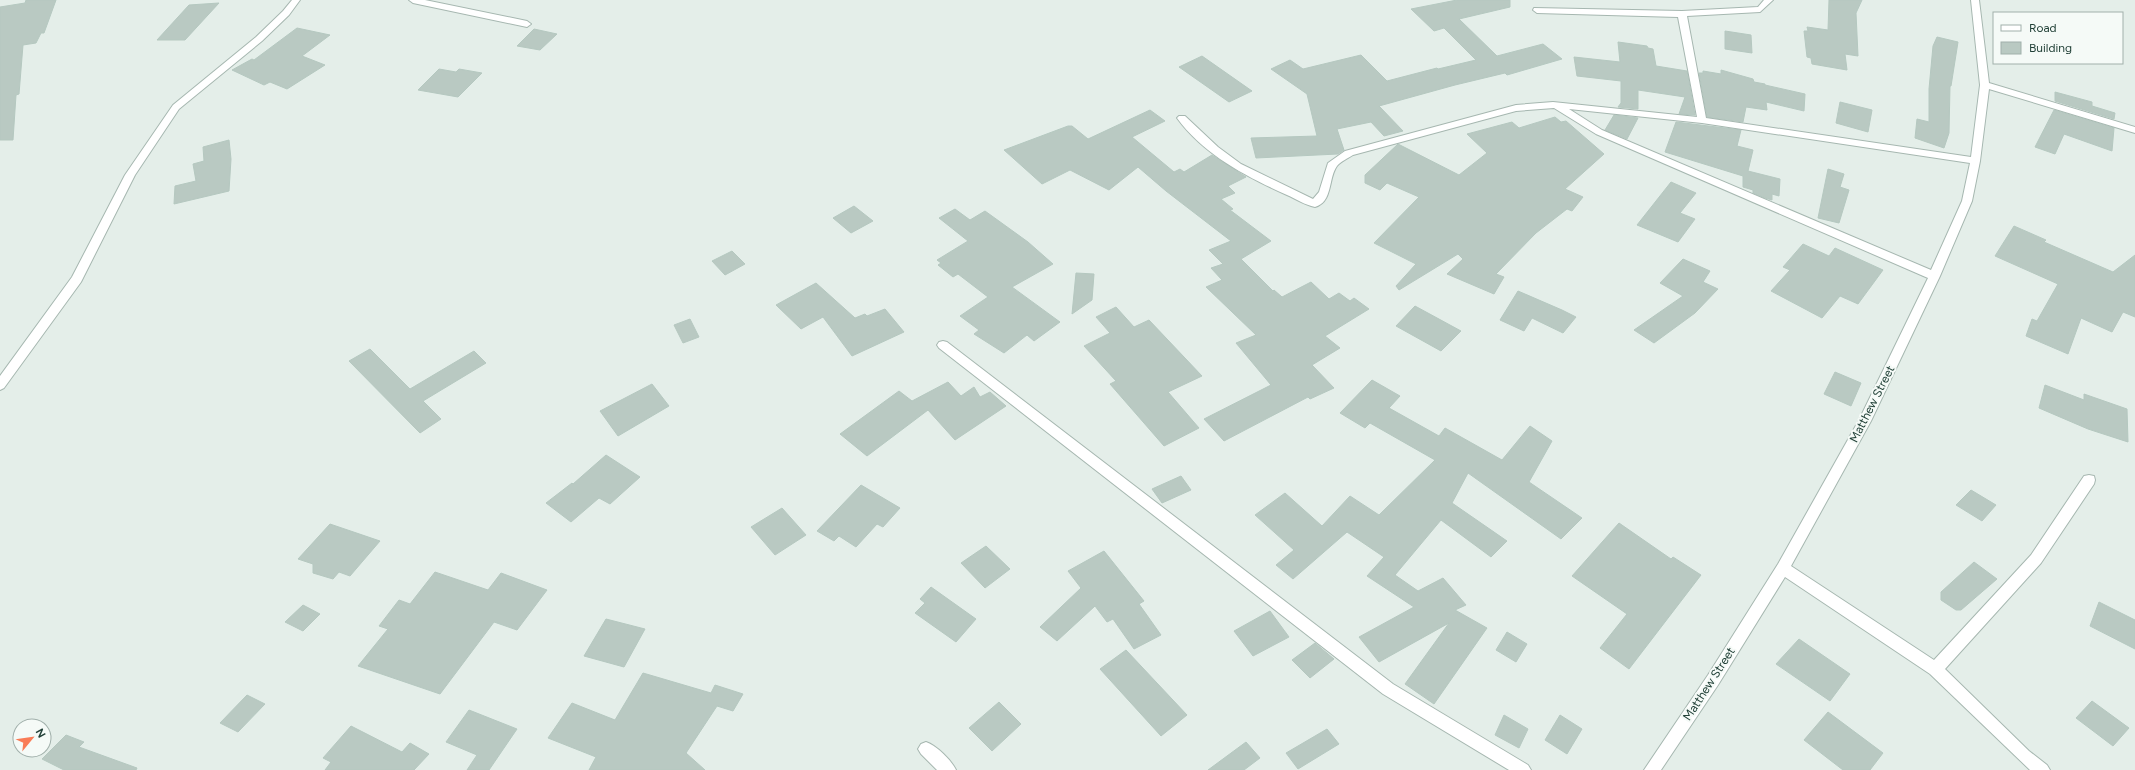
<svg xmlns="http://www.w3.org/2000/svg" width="2135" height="770" font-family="Figtree,sans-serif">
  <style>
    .building { fill: #b9c9c2; stroke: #b5c8c0 }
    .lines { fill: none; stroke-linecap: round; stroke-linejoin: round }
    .minor-casing { stroke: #a6b7b0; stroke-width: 2 }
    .minor { fill: #fff; fill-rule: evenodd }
    .labels { text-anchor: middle; stroke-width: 4; stroke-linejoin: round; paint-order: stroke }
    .street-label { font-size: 12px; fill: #224138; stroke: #f5faf7 }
  </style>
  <rect width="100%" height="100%" fill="#e4eee9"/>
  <g class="building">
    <polygon points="26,0 56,0 44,33 41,33 36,43 23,45 19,94 16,95 13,140 0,140 0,7 25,3"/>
    <polygon points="1457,0 1510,0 1510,7 1459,19 1497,56 1543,44 1562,59 1507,75 1505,73 1455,85 1379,106 1403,131 1384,136 1371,122 1337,129 1344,150 1338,154 1256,158 1251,138 1317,136 1307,94 1271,69 1290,60 1303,69 1361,55 1387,81 1437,68 1438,69 1476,60 1444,28 1434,31 1411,9"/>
    <polygon points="1829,0 1862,0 1856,13 1858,56 1845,54 1847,70 1812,64 1811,58 1807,57 1804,31 1808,31 1807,27 1828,30"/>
    <polygon points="219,3 185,40 157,40 189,5"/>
    <polygon points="297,28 330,35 302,56 325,65 287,89 270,82 264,85 232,70 252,59 254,60"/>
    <polygon points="534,29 557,34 540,50 517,46"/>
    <polygon points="1725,31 1751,35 1752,53 1725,49"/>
    <polygon points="1937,37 1958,42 1951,86 1950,86 1949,133 1944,148 1915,138 1917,119 1929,122 1929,89 1933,46"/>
    <polygon points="1618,42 1647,46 1648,48 1653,49 1656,66 1687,71 1695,115 1679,114 1685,97 1638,90 1638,109 1618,107 1621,103 1621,81 1577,76 1574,57 1620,62"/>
    <polygon points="1202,56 1252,91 1229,102 1179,67"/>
    <polygon points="439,69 456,72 459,69 482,73 458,97 418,90"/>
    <polygon points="1721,70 1753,79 1754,82 1765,84 1765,85 1805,94 1804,111 1766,102 1767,110 1746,107 1743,122 1707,117 1699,73 1703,73 1703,71 1721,74"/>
    <polygon points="2055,92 2092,102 2092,106 2115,113 2114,119 2055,101"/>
    <polygon points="1840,102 1872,110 1868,132 1836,123"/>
    <polygon points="1150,110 1165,121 1132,137 1174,172 1180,169 1184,172 1212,155 1246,177 1228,186 1235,193 1221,199 1233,209 1230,210 1271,241 1241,259 1273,291 1274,290 1282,297 1311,282 1329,299 1339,293 1350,301 1354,298 1369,309 1325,336 1340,348 1312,365 1334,388 1310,399 1308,397 1224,441 1204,419 1271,385 1236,343 1256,335 1206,287 1222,280 1211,268 1223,264 1209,250 1231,241 1166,191 1138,167 1109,190 1070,170 1042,184 1004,150 1068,126 1072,126 1088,139"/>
    <polygon points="2054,110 2114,128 2112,151 2064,134 2055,154 2035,147"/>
    <polygon points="1614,115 1638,118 1627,139 1605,130"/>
    <polygon points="1555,117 1561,122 1566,121 1604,154 1565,189 1583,197 1572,211 1567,209 1536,233 1496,274 1504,277 1494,294 1447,274 1463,259 1458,254 1399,290 1396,286 1416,264 1374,243 1419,197 1387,183 1380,190 1365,183 1365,175 1398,144 1459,175 1487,153 1467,134 1512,122 1519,128"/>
    <polygon points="1676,122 1741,130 1737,146 1753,150 1748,171 1780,179 1779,196 1772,194 1772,200 1765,198 1753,193 1753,190 1743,187 1743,176 1665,152"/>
    <polygon points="229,140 231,159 229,191 174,204 175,186 196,181 193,164 204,161 203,147"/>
    <polygon points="1828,169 1844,174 1840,187 1849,190 1839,223 1818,218"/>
    <polygon points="1671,182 1696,193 1680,213 1695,219 1678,242 1637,225"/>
    <polygon points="854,206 873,221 851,233 833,218"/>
    <polygon points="955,209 970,220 985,211 1028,242 1053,264 1012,287 1060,322 1034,341 1027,335 1004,353 974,334 979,330 960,316 988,297 958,274 953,277 938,265 941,263 937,260 968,241 939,218"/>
    <polygon points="2014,226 2046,240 2044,242 2113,272 2135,255 2135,317 2123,312 2112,332 2081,318 2068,354 2026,336 2032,319 2037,321 2058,284 1995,256"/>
    <polygon points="1803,244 1829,256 1835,248 1883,270 1858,304 1840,296 1822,318 1771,291 1790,270 1783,267"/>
    <polygon points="732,251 745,264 725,275 712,261"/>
    <polygon points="1683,259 1710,271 1703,282 1718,289 1695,313 1654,343 1634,330 1683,296 1660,283"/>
    <polygon points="1076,273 1094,274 1092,300 1072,314"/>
    <polygon points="816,283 855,318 865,314 867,316 885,309 904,332 852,356 823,317 801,329 776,305"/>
    <polygon points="1518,291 1562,310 1576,317 1563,333 1532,318 1524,331 1500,320"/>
    <polygon points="1415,306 1461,331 1441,351 1396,326"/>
    <polygon points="1116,307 1134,327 1149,320 1202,376 1168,392 1199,428 1164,446 1110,384 1116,381 1084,346 1110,333 1096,317"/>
    <polygon points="690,319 699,337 683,343 674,325"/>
    <polygon points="370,349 410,389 474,351 486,363 423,401 441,419 420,433 349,361"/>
    <polygon points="1835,372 1861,383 1851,406 1824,394"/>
    <polygon points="1372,380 1400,396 1389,408 1439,436 1445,428 1502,460 1530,426 1552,441 1529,482 1582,518 1561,539 1468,473 1452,503 1507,541 1491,557 1441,520 1395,575 1418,591 1443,578 1466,605 1455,610 1487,628 1434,704 1405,684 1449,623 1379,662 1359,637 1414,607 1367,576 1384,557 1347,532 1293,579 1276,565 1294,550 1255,515 1285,493 1322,526 1350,496 1379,515 1435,460 1370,423 1365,428 1340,413"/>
    <polygon points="948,382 961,396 974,387 980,397 990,392 1006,406 955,440 928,410 867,456 840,434 899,391 912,401"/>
    <polygon points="652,384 669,406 618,436 600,411"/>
    <polygon points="2045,385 2084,400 2084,394 2127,409 2128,442 2088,429 2039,408"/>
    <polygon points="606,455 640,477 610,504 599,498 571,522 546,503 572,483 573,484"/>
    <polygon points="1181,476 1191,490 1162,503 1152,489"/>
    <polygon points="861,485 900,508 883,527 877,524 856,547 839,536 834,541 817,531"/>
    <polygon points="1971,490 1996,505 1982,521 1956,505"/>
    <polygon points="782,508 806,535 775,555 751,527"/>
    <polygon points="1619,523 1671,559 1673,557 1701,575 1629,669 1600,648 1627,614 1572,576"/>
    <polygon points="330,524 380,541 350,576 339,572 333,579 313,573 313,564 298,559"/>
    <polygon points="986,546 1010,569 985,588 961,563"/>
    <polygon points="1104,551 1144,601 1139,604 1161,635 1134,649 1113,619 1107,622 1095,606 1057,641 1040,627 1081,588 1068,571"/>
    <polygon points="1974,562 1997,579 1961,610 1956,610 1941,600 1941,592"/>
    <polygon points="435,572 488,590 501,573 547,590 517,630 494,622 440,694 358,666 388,629 379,626 399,600 410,604"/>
    <polygon points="931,587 976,619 956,642 915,613 925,603 920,599"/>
    <polygon points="2099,602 2135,620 2135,649 2090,626"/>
    <polygon points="303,605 320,614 303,631 285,622"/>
    <polygon points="1270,611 1289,637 1253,656 1234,631"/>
    <polygon points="606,619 645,629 624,667 584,656"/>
    <polygon points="1507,632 1527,644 1516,662 1496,650"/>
    <polygon points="1799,639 1850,674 1830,701 1776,664"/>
    <polygon points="1315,643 1334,659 1310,678 1292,660"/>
    <polygon points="1126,650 1187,715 1161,736 1100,669"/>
    <polygon points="643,673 711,693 715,685 743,694 733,711 717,706 686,753 705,770 589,770 596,757 548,738 572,703 615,720"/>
    <polygon points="247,695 265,704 238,732 220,723"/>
    <polygon points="2092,701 2129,728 2113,746 2076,718"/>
    <polygon points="999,702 1021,724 992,751 969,728"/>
    <polygon points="469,710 517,729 489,770 467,770 477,755 446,742"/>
    <polygon points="1828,712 1883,753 1870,770 1843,770 1804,740"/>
    <polygon points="1504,715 1528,729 1519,748 1495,735"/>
    <polygon points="1560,715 1582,729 1567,754 1545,740"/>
    <polygon points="351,726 402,752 410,743 429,754 414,770 325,770 331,762 323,758"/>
    <polygon points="1327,729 1339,744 1298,769 1286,753"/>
    <polygon points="66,735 84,742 79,747 137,768 136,770 64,770 42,759"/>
    <polygon points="1246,742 1260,758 1244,770 1208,770"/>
  </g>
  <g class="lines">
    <g class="minor-casing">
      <g id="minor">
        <polygon points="292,0 300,0 289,15 262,41 179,109 135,175 81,282 4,388 0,390 0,376 72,277 125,175 173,105 256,37 283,11"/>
        <polygon points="409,0 425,0 527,21 531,24 527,27 413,3"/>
        <path d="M1764 0H1773L1760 12 1687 16 1706 118 1971 157 1980 85 1971 0H1979L1989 83 2135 127V133L1989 89 1980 161 1972 201 1940 276 1871 421 1791 566 1934 660 2031 555 2084 476 2089 475 2094 476 2095 480 2094 484 2041 563 1945 669 2029 751 2047 765 2050 770H2030L1930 674 1785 577 1718 685 1661 770H1644L1708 675 1778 564 1859 420 1928 278 1596 134 1554 108 1516 111 1353 155C1348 158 1340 162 1337 166 1328 178 1333 202 1315 207 1305 205 1296 199 1287 195 1247 177 1204 155 1177 118L1179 116H1185L1218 147 1241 164 1313 199 1319 192 1328 163 1345 151 1516 105 1553 102 1697 117 1678 17 1537 13 1533 10 1534 8 1682 11 1758 7ZM1569 109 1702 123 1970 163 1962 201 1931 270 1602 130Z"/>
        <polygon points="943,341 947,342 1393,684 1528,765 1531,770 1509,770 1383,694 939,348 937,345 939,342"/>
        <path d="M926 742C937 746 951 760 956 770H937L921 754 918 749 921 744Z"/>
      </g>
    </g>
    <use href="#minor" class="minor"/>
  </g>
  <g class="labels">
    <g class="street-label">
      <text transform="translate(1872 404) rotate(-63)" y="4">Matthew Street</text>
      <text transform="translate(1709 684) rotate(-57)" y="4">Matthew Street</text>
    </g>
  </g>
  <rect x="1993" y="12" width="130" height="52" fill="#f5faf7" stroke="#a1b0ab"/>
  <rect x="2001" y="25" width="20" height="6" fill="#ffffff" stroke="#a1b0ab"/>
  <text x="2029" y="32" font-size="12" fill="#224138">Road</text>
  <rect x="2001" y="42" width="20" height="12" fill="#b9c9c2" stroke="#a1b0ab"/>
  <text x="2029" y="52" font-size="12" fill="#224138">Building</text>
  <g transform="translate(32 738) rotate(61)"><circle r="19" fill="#f5faf7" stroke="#a1b0ab"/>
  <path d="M0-3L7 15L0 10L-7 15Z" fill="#f97c57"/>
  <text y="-6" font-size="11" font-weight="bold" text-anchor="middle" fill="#224138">N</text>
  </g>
</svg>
